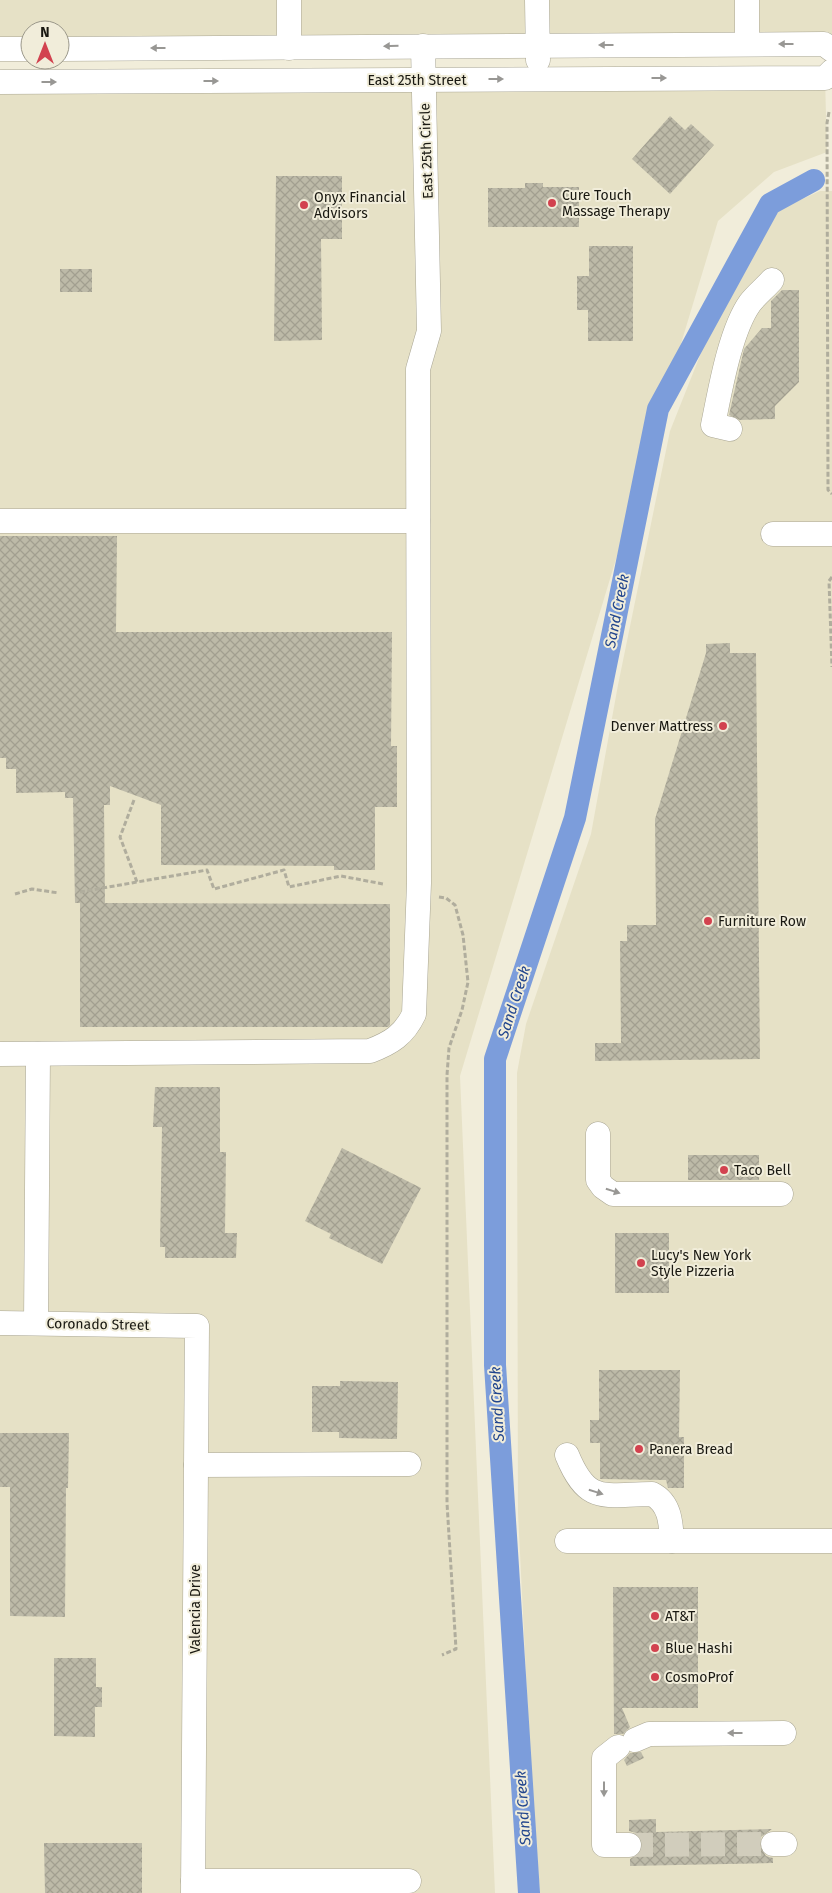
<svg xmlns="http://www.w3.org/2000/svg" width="832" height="1893" font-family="'Fira Sans',sans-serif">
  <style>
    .built { fill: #e6e1c6 }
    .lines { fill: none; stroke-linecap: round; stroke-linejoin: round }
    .canal { stroke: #7c9ddb; stroke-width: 22 }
    .building { fill: url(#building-cross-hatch) }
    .minor-tunnel { stroke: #d1cdbc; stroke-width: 24; stroke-dasharray: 24 12; stroke-linecap: butt }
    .minor-casing { stroke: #a9a694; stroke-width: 25 }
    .path { stroke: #b0ad9d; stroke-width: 3; stroke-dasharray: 5 2.5; stroke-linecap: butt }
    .minor { stroke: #fff; stroke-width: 24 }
    .oneway { fill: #989794 }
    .poi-dot { fill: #d2424f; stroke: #f1edda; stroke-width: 2 }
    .labels { text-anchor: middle; stroke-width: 4; stroke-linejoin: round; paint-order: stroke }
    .street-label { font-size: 14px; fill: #191811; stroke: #f1edda }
    .poi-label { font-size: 14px; fill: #191811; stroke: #f1edda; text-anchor: start }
    .water-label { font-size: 15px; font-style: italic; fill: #21458d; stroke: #f1edda }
  </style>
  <defs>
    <pattern id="building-cross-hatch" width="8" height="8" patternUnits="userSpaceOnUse" patternTransform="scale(1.25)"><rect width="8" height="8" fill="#bdbaa8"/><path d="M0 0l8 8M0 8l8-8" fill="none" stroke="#a29f90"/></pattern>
  </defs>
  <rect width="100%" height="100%" fill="#f1edda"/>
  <g class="built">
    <polygon points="0,0 832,0 832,44 60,48 60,30 30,30 30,49 0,49"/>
    <polygon points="825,78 827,152 774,172 718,221 460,1076 495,1893 0,1893 0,82"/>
    <polygon points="820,191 832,191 832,1893 540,1893 531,1776 518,1513 517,1073 526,1024 591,834 618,685 670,431 705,343 774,212"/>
  </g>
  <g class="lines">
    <polyline class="canal" points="529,1893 495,1365 495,1059 575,818 658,409 770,204 814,180"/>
  </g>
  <g class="building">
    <polygon points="670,116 685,130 691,124 714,145 670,194 632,159"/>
    <polygon points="276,176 342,176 342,239 321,239 322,340 274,341"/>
    <polygon points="525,183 543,183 543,187 579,187 579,227 488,227 488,188 525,188"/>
    <polygon points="589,246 633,246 633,341 588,341 588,310 577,310 577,276 589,276"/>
    <rect x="60" y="269" width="32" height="23"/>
    <polygon points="782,290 799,290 799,382 775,406 775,419 740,420 729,415 744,349 762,328 771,328 771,301"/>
    <polygon points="0,536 117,536 116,632 392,632 391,746 397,746 397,807 375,807 375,870 334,870 334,866 161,865 161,805 110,786 110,805 104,805 105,903 390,904 390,1025 388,1027 80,1027 80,903 75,903 73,798 65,798 65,792 16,793 16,769 6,769 6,758 0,758"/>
    <polygon points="730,643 730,653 756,653 760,1059 595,1061 595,1043 621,1043 620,941 627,941 627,925 656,925 655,819 706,653 706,644"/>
    <polygon points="155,1087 220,1087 220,1152 226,1152 225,1233 237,1233 236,1258 165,1258 165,1247 160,1247 162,1127 153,1127"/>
    <polygon points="342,1148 421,1188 382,1264 329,1238 331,1234 305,1221"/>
    <rect x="688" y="1155" width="71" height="25"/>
    <rect x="615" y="1233" width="54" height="60"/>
    <polygon points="599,1370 680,1370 679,1437 684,1437 684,1488 668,1488 666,1480 600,1479 600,1443 590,1443 590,1420 599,1420"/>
    <polygon points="340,1381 398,1382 397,1439 339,1438 339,1432 312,1432 312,1386 340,1386"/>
    <polygon points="0,1433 69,1433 68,1488 66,1488 65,1617 10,1616 10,1487 0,1487"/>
    <polygon points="613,1587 698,1587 698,1708 622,1708 630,1727 623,1734 614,1734"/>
    <polygon points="54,1658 96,1658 96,1687 102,1687 102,1707 95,1707 95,1737 54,1736"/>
    <polygon points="641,1752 644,1758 627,1766 624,1760 630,1753"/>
    <polygon points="656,1819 656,1832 772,1829 761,1837 759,1844 766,1856 773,1858 773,1863 630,1866 630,1859 641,1852 643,1845 636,1833 629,1831 629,1820"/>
    <polygon points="44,1843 142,1843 142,1893 45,1893"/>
  </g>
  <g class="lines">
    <polyline class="minor-tunnel" points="629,1845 773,1844"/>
    <g class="minor-casing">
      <g id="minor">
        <polyline points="289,0 289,48"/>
        <polyline points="537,0 538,60"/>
        <polyline points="747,0 747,44"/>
        <polyline points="0,49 30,49"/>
        <polyline points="60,49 824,44 832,50"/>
        <polyline points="0,82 825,78 832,71"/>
        <path d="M730 429 713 425C720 391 730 331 750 303 756 295 765 288 772 280"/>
        <polyline points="0,521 418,521"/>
        <polyline points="773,534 832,534"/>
        <path d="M0 1054 370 1051C391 1043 404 1035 414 1014L419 883 418 369 429 331 423 46"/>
        <polyline points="598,1134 598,1180 603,1187 613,1194 781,1194"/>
        <polyline points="0,1323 197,1326 193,1893"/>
        <polyline points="36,1323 38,1054"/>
        <path d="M567 1455C588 1506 604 1494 652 1494 670 1503 671 1523 672 1541"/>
        <polyline points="196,1465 409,1464"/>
        <polyline points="567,1541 832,1541"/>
        <polyline points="635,1740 649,1734 784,1733"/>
        <polyline points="618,1747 604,1758 604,1845 629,1845"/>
        <polyline points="773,1844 785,1844"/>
        <polyline points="193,1881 409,1881"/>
      </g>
    </g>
    <g class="path">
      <polyline points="829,112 827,123 828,490 832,494"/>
      <polyline points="832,577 829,581 832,667"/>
      <polyline points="134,800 120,837 137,882 207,870 214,889 284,870 289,887 341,876 383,884"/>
      <polyline points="80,892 137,882"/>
      <polyline points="15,894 32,889 59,893"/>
      <polyline points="439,897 446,898 455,905 463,935 468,982 462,1010 449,1048 447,1075 447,1503 456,1649 442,1655"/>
    </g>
    <use href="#minor" class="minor"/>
  </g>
  <defs><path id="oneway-solid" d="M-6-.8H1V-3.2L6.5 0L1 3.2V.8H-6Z" transform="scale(1.25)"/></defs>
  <g class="oneway">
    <use href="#oneway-solid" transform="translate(786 44) rotate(180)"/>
    <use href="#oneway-solid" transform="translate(606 45) rotate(180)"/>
    <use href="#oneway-solid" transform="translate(391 46) rotate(179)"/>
    <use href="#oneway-solid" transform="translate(158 48) rotate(180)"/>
    <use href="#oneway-solid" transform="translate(659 78)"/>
    <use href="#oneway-solid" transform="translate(496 79)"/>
    <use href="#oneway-solid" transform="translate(211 81)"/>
    <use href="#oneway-solid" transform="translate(49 82)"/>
    <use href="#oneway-solid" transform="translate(613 1191) rotate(18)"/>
    <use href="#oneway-solid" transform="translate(596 1492) rotate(17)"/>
    <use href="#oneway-solid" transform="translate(735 1733) rotate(180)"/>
    <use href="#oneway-solid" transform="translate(604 1789) rotate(90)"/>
  </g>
  <g class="poi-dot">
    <circle cx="552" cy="203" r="5"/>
    <circle cx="304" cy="205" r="5"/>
    <circle cx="723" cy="726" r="5"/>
    <circle cx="708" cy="921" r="5"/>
    <circle cx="724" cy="1170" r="5"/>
    <circle cx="641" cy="1263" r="5"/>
    <circle cx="639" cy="1449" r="5"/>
    <circle cx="655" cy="1616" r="5"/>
    <circle cx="655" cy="1648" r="5"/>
    <circle cx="655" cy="1677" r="5"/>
  </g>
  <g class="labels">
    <g class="street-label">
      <text x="417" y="85">East 25th Street</text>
      <text transform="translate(426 151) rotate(-92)" y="5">East 25th Circle</text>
      <text transform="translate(98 1324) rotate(1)" y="5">Coronado Street</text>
      <text transform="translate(195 1609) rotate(-90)" y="5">Valencia Drive</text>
    </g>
    <g class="poi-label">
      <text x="562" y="200">Cure Touch<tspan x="562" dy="16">Massage Therapy</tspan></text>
      <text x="314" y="202">Onyx Financial<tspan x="314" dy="16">Advisors</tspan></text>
      <text x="713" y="731" text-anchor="end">Denver Mattress</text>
      <text x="718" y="926">Furniture Row</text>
      <text x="734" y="1175">Taco Bell</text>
      <text x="651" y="1260">Lucy's New York<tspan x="651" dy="16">Style Pizzeria</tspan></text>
      <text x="649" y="1454">Panera Bread</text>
      <text x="665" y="1621">AT&amp;T</text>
      <text x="665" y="1653">Blue Hashi</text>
      <text x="665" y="1682">CosmoProf</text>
    </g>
    <g class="water-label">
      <text transform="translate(617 611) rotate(-79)" y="5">Sand Creek</text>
      <text transform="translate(514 1002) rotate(-72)" y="5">Sand Creek</text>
      <text transform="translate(497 1404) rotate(-93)" y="5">Sand Creek</text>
      <text transform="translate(523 1808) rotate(-94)" y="5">Sand Creek</text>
    </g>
  </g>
  <g transform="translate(45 45)"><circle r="24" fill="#f1edda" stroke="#9b988a"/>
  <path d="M0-4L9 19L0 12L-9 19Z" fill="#d2424f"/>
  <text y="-8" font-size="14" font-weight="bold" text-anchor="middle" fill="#191811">N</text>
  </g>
</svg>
